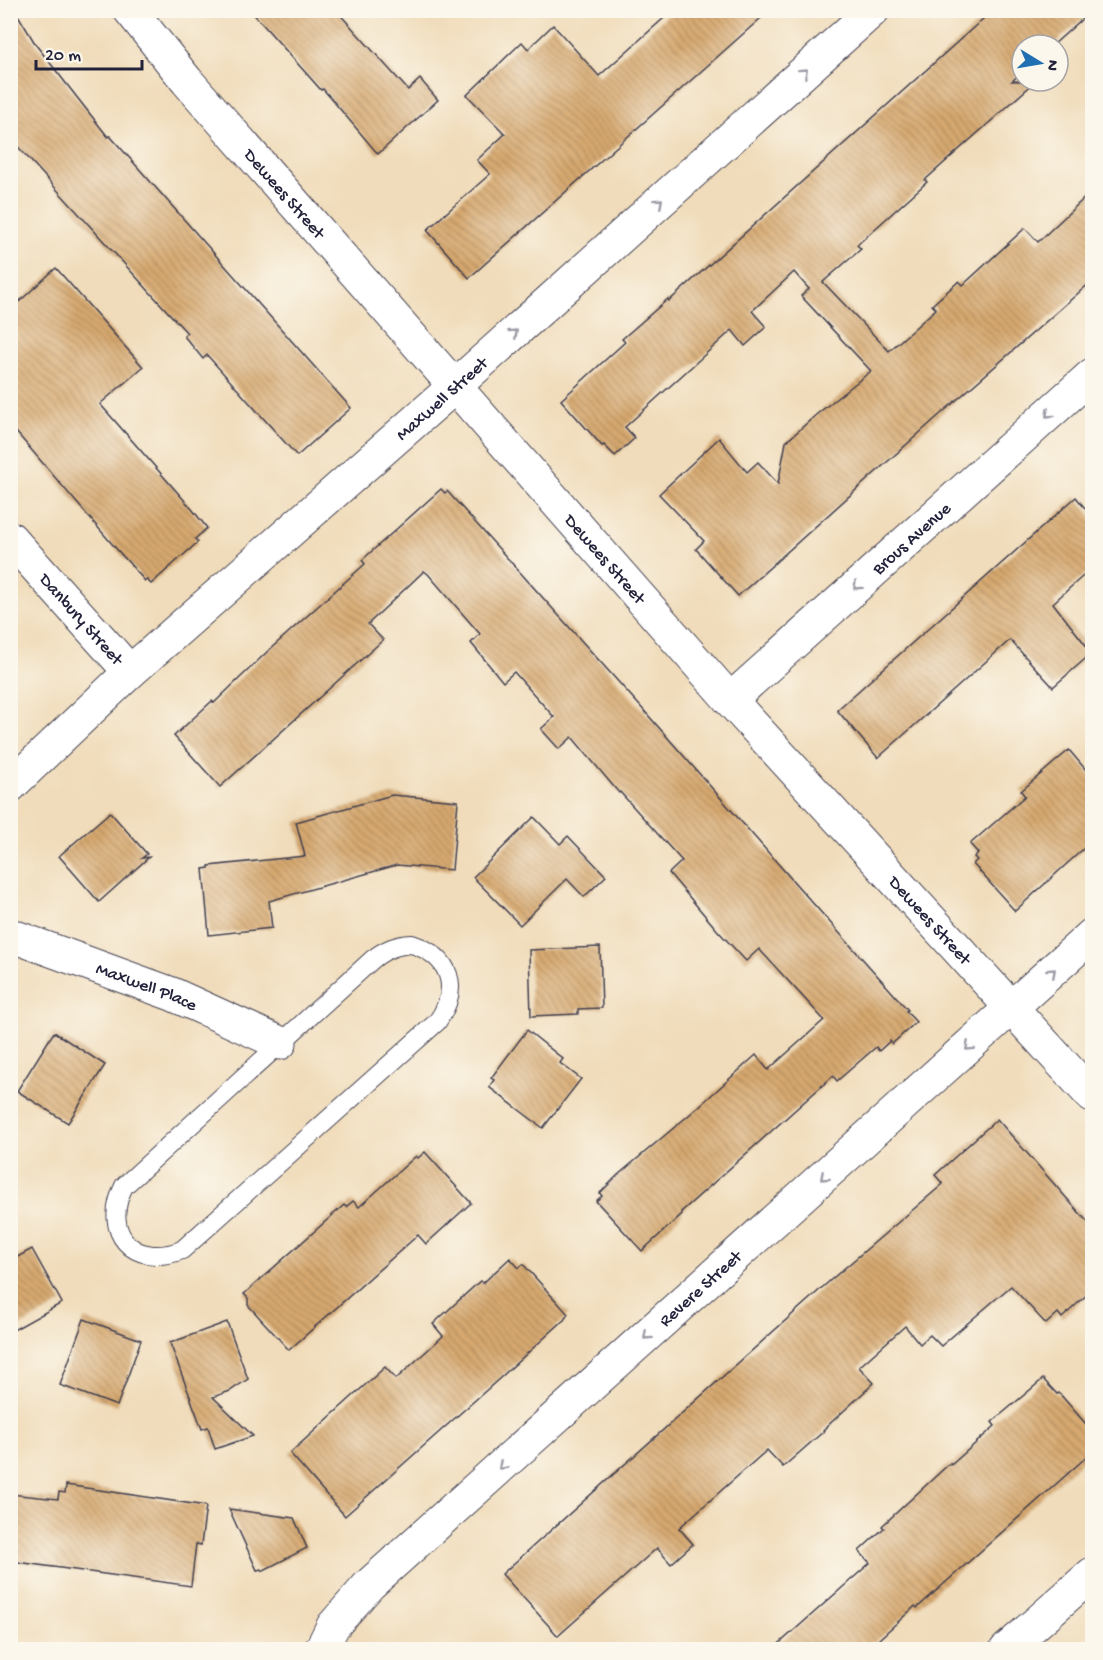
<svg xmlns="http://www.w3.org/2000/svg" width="1103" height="1660" font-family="'Gochi Hand',sans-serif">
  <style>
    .building { fill: url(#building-back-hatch) }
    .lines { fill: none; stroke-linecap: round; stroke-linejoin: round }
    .service-casing { stroke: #413e4e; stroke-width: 20 }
    .minor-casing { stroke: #413e4e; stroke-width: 35 }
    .tertiary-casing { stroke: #413e4e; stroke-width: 35 }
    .service { stroke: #fff; stroke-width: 18 }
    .minor { stroke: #fff; stroke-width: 33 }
    .tertiary { stroke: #fff; stroke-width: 33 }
    .oneway { stroke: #9c9ca7 }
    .labels { text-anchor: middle; stroke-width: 6; stroke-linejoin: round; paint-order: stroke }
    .street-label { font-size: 18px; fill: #22223b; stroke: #fbf7ec }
  </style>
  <defs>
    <pattern id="building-back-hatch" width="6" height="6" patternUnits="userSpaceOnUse" patternTransform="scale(1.5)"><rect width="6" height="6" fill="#d7a96f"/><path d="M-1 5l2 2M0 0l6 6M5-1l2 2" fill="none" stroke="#ae895c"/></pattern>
  </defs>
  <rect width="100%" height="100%" fill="#fbf7ec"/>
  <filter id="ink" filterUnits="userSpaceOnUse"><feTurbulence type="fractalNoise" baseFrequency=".0167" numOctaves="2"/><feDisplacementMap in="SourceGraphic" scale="12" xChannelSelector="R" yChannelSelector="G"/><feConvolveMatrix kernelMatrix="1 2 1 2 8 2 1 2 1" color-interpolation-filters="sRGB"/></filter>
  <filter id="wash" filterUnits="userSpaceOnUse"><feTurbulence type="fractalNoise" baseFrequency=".008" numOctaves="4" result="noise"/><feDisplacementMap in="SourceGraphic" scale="24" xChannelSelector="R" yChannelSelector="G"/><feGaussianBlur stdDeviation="1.35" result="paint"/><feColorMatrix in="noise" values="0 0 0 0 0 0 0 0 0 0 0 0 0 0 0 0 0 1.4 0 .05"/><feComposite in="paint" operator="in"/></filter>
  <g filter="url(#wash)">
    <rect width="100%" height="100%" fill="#f0dcba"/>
    <g id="blocks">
      <g class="building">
        <polygon points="10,10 15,10 36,45 108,137 110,136 351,408 297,456 207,355 203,359 184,336 187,333 10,138"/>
        <polygon points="250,10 336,10 408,90 420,79 438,100 378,154 323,89 321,90"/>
        <polygon points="673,10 770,10 469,278 427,230 490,174 477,160 505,134 467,95 522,42 528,49 553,25 599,76"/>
        <polygon points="993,10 1092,10 1053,45 1022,45 1022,72 1012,81 1036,81 925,180 927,182 857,245 861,249 823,282 889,351 936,309 932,305 959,281 963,285 1025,228 1038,242 1092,191 1092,281 935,419 738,596 696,549 704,541 659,494 719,438 747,472 758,462 778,484 786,442 817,414 871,371 801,296 809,289 794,272 752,311 766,327 745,346 732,330 625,427 635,438 615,456 604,445 602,446 561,400 625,342 622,339 668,299 669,301"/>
        <polygon points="56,268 143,367 100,404 192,509 207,528 195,539 198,542 151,584 147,580 145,581 113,545 10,425 10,310"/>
        <polygon points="441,489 445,493 447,491 640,706 802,891 908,1010 906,1011 916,1022 892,1044 890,1041 879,1051 876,1047 837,1081 833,1076 681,1212 682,1214 642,1251 596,1201 602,1196 600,1193 618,1175 696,1109 756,1055 768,1070 824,1020 759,949 746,961 718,931 669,873 682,861 620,792 619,793 572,737 559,749 541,729 554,717 514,672 503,682 471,643 480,634 428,574 424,571 368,624 383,640 220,787 174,736 212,701 214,703 268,651 365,564 362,560"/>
        <polygon points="1076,497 1092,517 1092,568 1053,603 1092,653 1053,687 1010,640 878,758 837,710"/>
        <polygon points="1069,750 1092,777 1092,841 1015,911 973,864 977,860 974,857 978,853 970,844 1025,796 1021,791"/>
        <polygon points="392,795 458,801 452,870 397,865 269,901 272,928 209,935 203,869 209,868 209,866 305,856 296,822"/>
        <polygon points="110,812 147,854 142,858 149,857 99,902 59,856"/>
        <polygon points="534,817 560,844 568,836 606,876 584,897 567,879 520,925 473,877"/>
        <polygon points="600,947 602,1008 578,1009 578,1014 531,1016 529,950"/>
        <polygon points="527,1030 563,1059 560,1063 581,1079 543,1128 489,1087 494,1080 491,1078"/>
        <polygon points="54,1032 105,1065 68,1123 17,1091"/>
        <polygon points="997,1119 1092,1227 1092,1290 1062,1318 1058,1313 1046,1324 1011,1286 941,1346 930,1335 920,1344 905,1326 859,1367 874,1383 823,1430 824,1431 783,1467 767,1450 679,1528 693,1544 671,1564 657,1548 558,1636 502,1574 833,1278 943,1184 935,1175"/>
        <polygon points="425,1152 471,1203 426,1244 418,1235 289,1350 248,1305 248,1298 244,1294 344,1205 346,1207 353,1201 359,1207 416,1156 418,1158"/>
        <polygon points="32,1249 62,1303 10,1332 10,1261"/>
        <polygon points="510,1258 519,1268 523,1264 568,1314 564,1320 500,1378 345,1516 290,1453 385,1367 396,1379 443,1336 433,1324 480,1281 483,1283"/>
        <polygon points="84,1319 141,1340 117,1406 60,1385"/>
        <polygon points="227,1322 248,1379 230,1391 213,1397 253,1436 215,1449 208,1427 202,1429 170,1343"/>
        <polygon points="1043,1379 1057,1394 1059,1393 1092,1431 1092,1452 936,1591 917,1608 915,1606 911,1610 867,1650 772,1650 870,1563 859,1551 884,1528 882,1526 950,1463 951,1465 995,1426 992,1422"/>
        <polygon points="66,1485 206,1506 201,1545 196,1544 191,1586 10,1561 10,1494 58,1499 59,1492 65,1493"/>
        <polygon points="229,1509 294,1518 307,1548 262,1571 261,1569 257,1570"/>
      </g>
    </g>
  </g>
  <g filter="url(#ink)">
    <use href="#blocks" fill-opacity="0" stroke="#413e4e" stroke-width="1.5"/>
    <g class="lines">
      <g class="service-casing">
        <path id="service" d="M412 944C451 957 461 988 437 1022L182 1250C133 1269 101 1232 124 1186L373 959C386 949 396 945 412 944Z"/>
      </g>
      <g class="minor-casing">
        <g id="minor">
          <path id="s1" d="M130 10 187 81 730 700 1092 1096"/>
          <path id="s2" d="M10 538 130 672"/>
          <path id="s3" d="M730 700 1092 375"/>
          <path id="s4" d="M10 786 130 672 455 386 873 10"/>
          <path id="s5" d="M10 935 172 994 280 1043"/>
          <path id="s6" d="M321 1650 333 1626 369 1585 1092 935"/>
        </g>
      </g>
      <g class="tertiary-casing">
        <polyline id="tertiary" points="1006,1650 1092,1574"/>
      </g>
      <use href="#service" class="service"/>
      <use href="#minor" class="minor"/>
      <use href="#tertiary" class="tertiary"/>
    </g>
    <defs><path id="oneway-chevron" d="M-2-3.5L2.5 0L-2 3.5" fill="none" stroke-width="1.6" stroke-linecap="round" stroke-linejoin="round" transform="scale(1.5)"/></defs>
    <g class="oneway">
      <use href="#oneway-chevron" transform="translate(804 72) rotate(-42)"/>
      <use href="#oneway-chevron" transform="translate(659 202) rotate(-42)"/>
      <use href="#oneway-chevron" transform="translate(514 333) rotate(-42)"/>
      <use href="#oneway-chevron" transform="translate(1049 414) rotate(138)"/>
      <use href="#oneway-chevron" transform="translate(857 586) rotate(138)"/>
      <use href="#oneway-chevron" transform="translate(1052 972) rotate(-42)"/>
      <use href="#oneway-chevron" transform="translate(969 1047) rotate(138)"/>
      <use href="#oneway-chevron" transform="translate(824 1177) rotate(138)"/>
      <use href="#oneway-chevron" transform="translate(647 1336) rotate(138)"/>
      <use href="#oneway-chevron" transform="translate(502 1466) rotate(138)"/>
    </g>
  </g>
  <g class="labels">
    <g class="street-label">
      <text dy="6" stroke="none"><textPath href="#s1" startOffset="240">Dewees Street</textPath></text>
      <text dy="6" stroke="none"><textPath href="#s4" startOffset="580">Maxwell Street</textPath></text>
      <text dy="6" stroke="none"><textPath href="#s3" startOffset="243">Brous Avenue</textPath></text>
      <text dy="6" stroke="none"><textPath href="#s1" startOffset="726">Dewees Street</textPath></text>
      <text dy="6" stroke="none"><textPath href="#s2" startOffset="108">Danbury Street</textPath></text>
      <text dy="6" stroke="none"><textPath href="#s1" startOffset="1212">Dewees Street</textPath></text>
      <text dy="6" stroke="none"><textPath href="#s5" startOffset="146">Maxwell Place</textPath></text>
      <text dy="6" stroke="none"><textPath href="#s6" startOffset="526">Revere Street</textPath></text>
    </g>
  </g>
  <rect width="1103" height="1660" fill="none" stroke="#fbf7ec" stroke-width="36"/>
  <g transform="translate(1040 63) rotate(101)"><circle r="28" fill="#fbf7ec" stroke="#a4a2a5" stroke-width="1.5"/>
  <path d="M0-4.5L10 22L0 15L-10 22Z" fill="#1f6fb2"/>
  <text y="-9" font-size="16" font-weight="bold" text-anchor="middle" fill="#22223b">N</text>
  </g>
  <path d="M36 60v9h106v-9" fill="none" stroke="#22223b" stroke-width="3"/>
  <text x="45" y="60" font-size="18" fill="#22223b" stroke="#fbf7ec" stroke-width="4.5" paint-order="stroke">20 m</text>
</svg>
